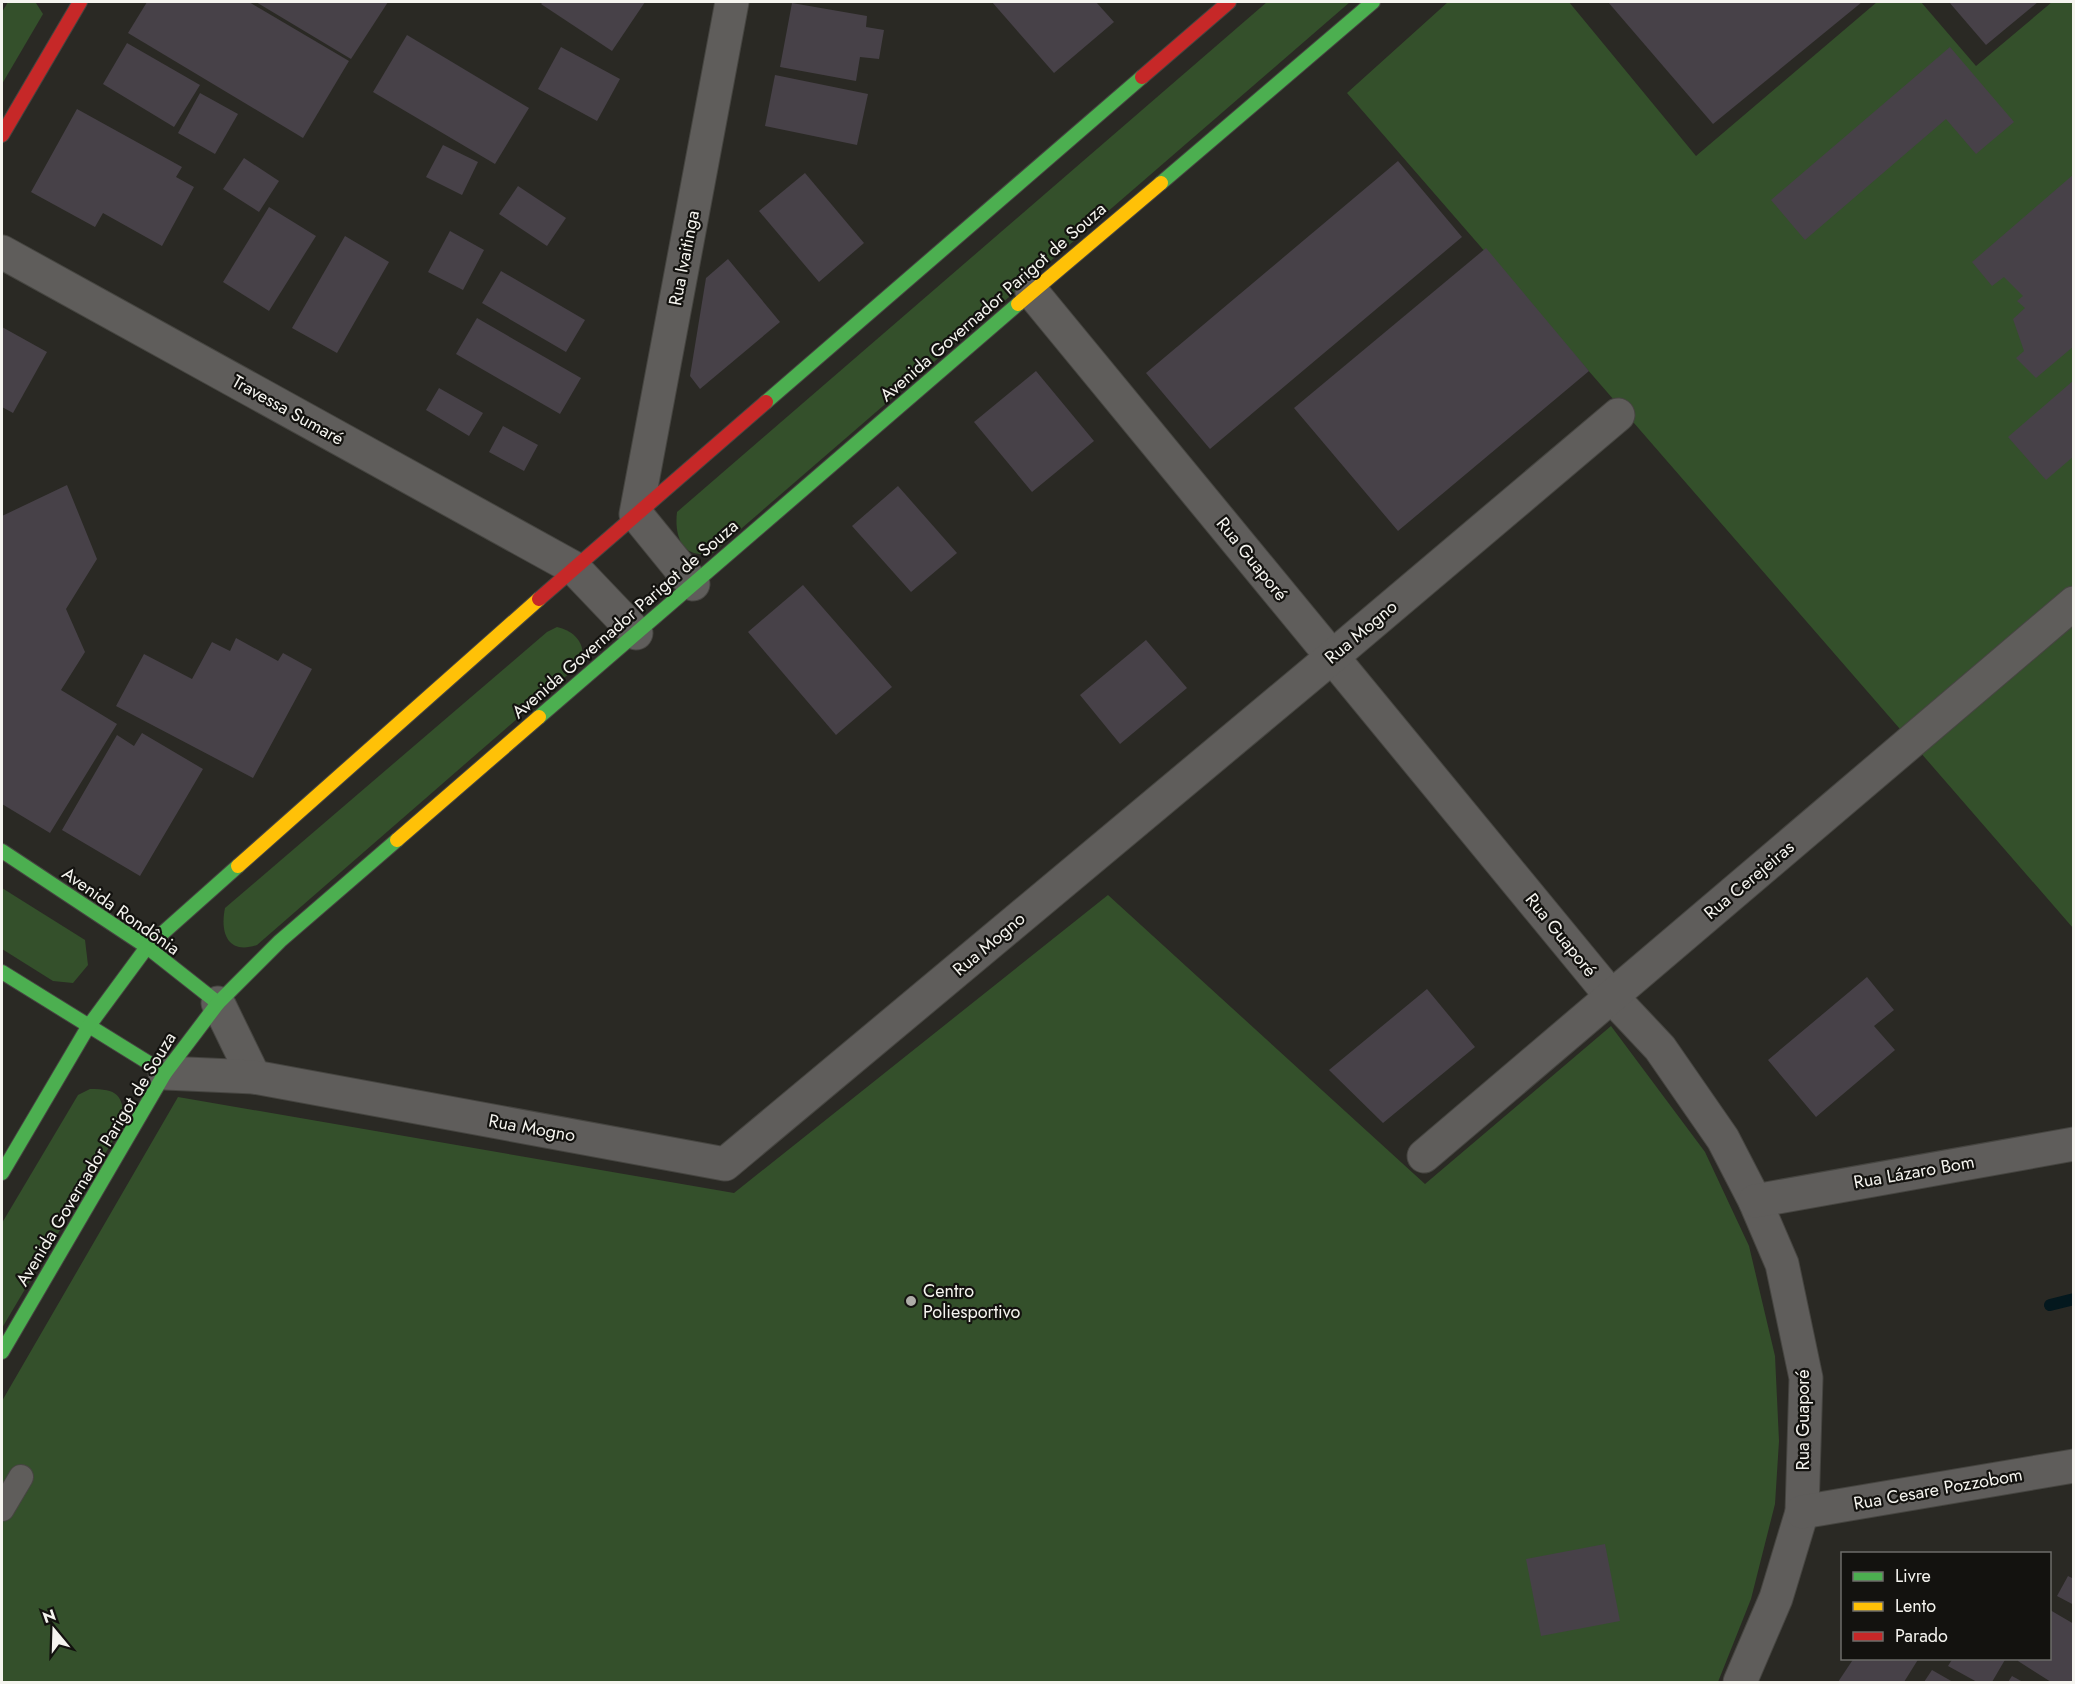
<svg xmlns="http://www.w3.org/2000/svg" width="2075" height="1684" font-family="Jost,sans-serif">
  <style>
    .green { fill: #34502b }
    .lines { fill: none; stroke-linecap: round; stroke-linejoin: round }
    .stream { stroke: #04181e; stroke-width: 12 }
    .building { fill: #474148 }
    .lane-casing { stroke: #464541; stroke-width: 26 }
    .street-casing { stroke: #464541; stroke-width: 35 }
    .fast-casing { stroke: #464541; stroke-width: 16 }
    .slow-casing { stroke: #464541; stroke-width: 16 }
    .jam-casing { stroke: #464541; stroke-width: 16 }
    .lane { stroke: #5f5d5b; stroke-width: 24 }
    .street { stroke: #5f5d5b; stroke-width: 33 }
    .fast { stroke: #4caf50; stroke-width: 14 }
    .slow { stroke: #ffc107; stroke-width: 14 }
    .jam { stroke: #c62828; stroke-width: 14 }
    .poi-dot { fill: #aeada8; stroke: #13120f; stroke-width: 2 }
    .labels { text-anchor: middle; stroke-width: 4.5; stroke-linejoin: round; paint-order: stroke }
    .street-label { font-size: 18px; fill: #f5f4ef; stroke: #13120f }
    .poi-label { font-size: 18px; fill: #f5f4ef; stroke: #13120f; text-anchor: start }
  </style>
  <rect width="100%" height="100%" fill="#2a2924"/>
  <g class="green">
    <polygon points="8,2 33,2 36,3 43,14 2,84 2,12"/>
    <path d="M1267 2H1350L713 553C683 560 674 538 677 512Z"/>
    <polygon points="1448,2 1569,2 1696,156 1877,2 1921,2 1976,66 2052,2 2073,2 2073,928 1347,93"/>
    <path d="M557 627C575 631 588 645 580 664L257 945C227 955 220 932 225 908L547 632Z"/>
    <polygon points="2,888 85,940 88,965 73,983 53,981 2,949"/>
    <polygon points="1108,895 1425,1184 1611,1026 1705,1152 1749,1246 1775,1356 1779,1441 1775,1504 1751,1599 1718,1682 2,1682 2,1401 178,1097 734,1193"/>
    <path d="M90 1089C117 1089 123 1094 124 1122L2 1328V1223L78 1095Z"/>
  </g>
  <g class="lines">
    <polyline class="stream" points="2050,1305 2074,1299"/>
  </g>
  <g class="building">
    <polygon points="147,2 249,2 349,61 303,138 128,33"/>
    <polygon points="256,2 388,2 351,59"/>
    <polygon points="543,2 645,2 612,51 541,4"/>
    <polygon points="992,2 1096,2 1114,22 1054,73"/>
    <polygon points="1608,2 1862,2 1713,124"/>
    <polygon points="1949,2 2038,2 1986,45"/>
    <polygon points="792,3 867,16 866,27 884,30 879,59 860,57 856,81 780,67"/>
    <polygon points="407,35 529,108 495,164 373,92"/>
    <polygon points="127,43 200,85 174,127 103,84"/>
    <polygon points="561,47 620,79 597,121 538,89"/>
    <polygon points="1950,47 2014,122 1976,154 1946,119 1805,240 1771,200"/>
    <polygon points="775,75 868,94 857,145 765,126"/>
    <polygon points="200,93 238,114 215,154 178,133"/>
    <polygon points="77,109 182,167 176,177 194,187 162,246 103,213 95,227 31,192"/>
    <polygon points="443,145 478,162 462,195 426,177"/>
    <polygon points="244,158 279,181 259,212 223,189"/>
    <polygon points="1398,161 1462,237 1210,449 1146,373"/>
    <polygon points="805,173 864,243 819,282 759,211"/>
    <polygon points="2074,174 2074,346 2036,378 2016,358 2024,351 2013,319 2025,308 2017,301 2023,296 2004,277 1992,286 1972,262"/>
    <polygon points="518,186 566,218 547,246 499,214"/>
    <polygon points="269,207 316,236 269,311 223,282"/>
    <polygon points="450,231 484,250 463,290 428,272"/>
    <polygon points="345,236 389,262 337,353 292,328"/>
    <polygon points="1486,248 1589,371 1398,531 1294,408"/>
    <polygon points="728,259 780,322 700,389 690,376 706,278"/>
    <polygon points="501,271 585,320 566,352 482,303"/>
    <polygon points="477,318 581,378 560,414 456,354"/>
    <polygon points="2,327 47,352 13,413 2,407"/>
    <polygon points="1036,371 1094,441 1032,492 974,422"/>
    <polygon points="2074,380 2074,456 2046,480 2008,437"/>
    <polygon points="439,388 483,413 469,436 426,410"/>
    <polygon points="503,426 538,445 524,471 489,452"/>
    <polygon points="67,485 97,559 66,609 85,652 61,690 117,724 50,833 2,804 2,516"/>
    <polygon points="898,486 957,553 911,592 852,526"/>
    <polygon points="803,585 892,687 836,735 748,632"/>
    <polygon points="236,638 278,661 283,653 312,669 253,778 116,706 144,654 192,679 212,642 230,651"/>
    <polygon points="1146,640 1187,688 1120,744 1080,695"/>
    <polygon points="142,733 203,769 140,876 62,830 117,735 134,746"/>
    <polygon points="1867,977 1894,1010 1874,1026 1895,1050 1816,1117 1768,1060"/>
    <polygon points="1427,989 1475,1047 1383,1123 1329,1070"/>
    <polygon points="1605,1544 1620,1621 1541,1636 1526,1559"/>
    <polygon points="2068,1576 2074,1579 2074,1605 2057,1596"/>
    <polygon points="2050,1610 2074,1624 2074,1682 2051,1682 2018,1661 2019,1658 2050,1658"/>
    <polygon points="1854,1658 1919,1658 1904,1682 1838,1682"/>
    <polygon points="1953,1658 2006,1658 1992,1682 1977,1682 1948,1666"/>
    <polygon points="1932,1670 1953,1682 1924,1682"/>
    <polygon points="2012,1676 2023,1682 2008,1682"/>
  </g>
  <g class="lines">
    <g class="lane-casing">
      <polyline id="lane" points="2,1509 21,1477"/>
    </g>
    <g class="street-casing">
      <g id="street">
        <polyline points="2,252 574,568 636,633"/>
        <polyline points="1032,292 1612,997 1660,1048 1723,1139 1755,1201 1782,1264 1806,1378 1802,1512 1776,1598 1740,1682"/>
        <polyline points="693,584 636,514 732,2"/>
        <polyline points="218,1003 254,1077"/>
        <polyline points="165,1073 254,1077 725,1164 1332,657 1618,415"/>
        <polyline points="1424,1156 2074,603"/>
        <polyline points="1755,1201 2074,1144"/>
        <polyline points="1802,1512 2074,1466"/>
      </g>
    </g>
    <g class="fast-casing">
      <g id="fast">
        <polyline points="1161,183 1373,2"/>
        <polyline points="766,402 1142,77"/>
        <polyline points="539,717 1018,304"/>
        <polyline points="2,851 147,947 218,1003"/>
        <polyline points="2,972 165,1073"/>
        <polyline points="2,1173 88,1027 147,947 238,866"/>
        <polyline points="2,1352 165,1073 218,1003 280,941 397,840"/>
      </g>
    </g>
    <g class="slow-casing">
      <g id="slow">
        <polyline points="1018,304 1161,183"/>
        <polyline points="397,840 539,717"/>
        <polyline points="238,866 539,599"/>
      </g>
    </g>
    <g class="jam-casing">
      <g id="jam">
        <polyline points="1142,77 1229,2"/>
        <polyline points="2,135 80,2"/>
        <polyline points="539,599 766,402"/>
      </g>
    </g>
    <use href="#lane" class="lane"/>
    <use href="#street" class="street"/>
    <use href="#fast" class="fast"/>
    <use href="#slow" class="slow"/>
    <use href="#jam" class="jam"/>
  </g>
  <circle class="poi-dot" cx="911" cy="1301" r="6"/>
  <g class="labels">
    <g class="street-label">
      <text transform="translate(684 258) rotate(-79)" y="6">Rua Ivaitinga</text>
      <text transform="translate(993 302) rotate(-41)" y="6">Avenida Governador Parigot de Souza</text>
      <text transform="translate(288 410) rotate(29)" y="6">Travessa Sumaré</text>
      <text transform="translate(1252 559) rotate(51)" y="6">Rua Guaporé</text>
      <text transform="translate(625 619) rotate(-41)" y="6">Avenida Governador Parigot de Souza</text>
      <text transform="translate(1361 632) rotate(-40)" y="6">Rua Mogno</text>
      <text transform="translate(1749 880) rotate(-40)" y="6">Rua Cerejeiras</text>
      <text transform="translate(121 911) rotate(35)" y="6">Avenida Rondônia</text>
      <text transform="translate(1561 935) rotate(51)" y="6">Rua Guaporé</text>
      <text transform="translate(989 944) rotate(-40)" y="6">Rua Mogno</text>
      <text transform="translate(532 1128) rotate(10)" y="6">Rua Mogno</text>
      <text transform="translate(96 1159) rotate(-59)" y="6">Avenida Governador Parigot de Souza</text>
      <text transform="translate(1914 1172) rotate(-10)" y="6">Rua Lázaro Bom</text>
      <text transform="translate(1803 1420) rotate(-90)" y="6">Rua Guaporé</text>
      <text transform="translate(1938 1489) rotate(-10)" y="6">Rua Cesare Pozzobom</text>
    </g>
    <g class="poi-label">
      <text x="923" y="1297">Centro<tspan x="923" dy="21">Poliesportivo</tspan></text>
    </g>
  </g>
  <rect width="2075" height="1684" fill="none" stroke="#f5f4ef" stroke-width="6"/>
  <rect x="1841" y="1552" width="210" height="108" fill="#13120f" stroke="#6d6c69" stroke-width="1.5"/>
  <rect x="1853" y="1572" width="30" height="9" fill="#4caf50" stroke="#6d6c69" stroke-width="1.5"/>
  <text x="1895" y="1582" font-size="18" fill="#f5f4ef">Livre</text>
  <rect x="1853" y="1602" width="30" height="9" fill="#ffc107" stroke="#6d6c69" stroke-width="1.5"/>
  <text x="1895" y="1612" font-size="18" fill="#f5f4ef">Lento</text>
  <rect x="1853" y="1632" width="30" height="9" fill="#c62828" stroke="#6d6c69" stroke-width="1.5"/>
  <text x="1895" y="1642" font-size="18" fill="#f5f4ef">Parado</text>
  <g transform="translate(54 1630) rotate(341)" stroke="#13120f" stroke-width="4.5" paint-order="stroke">
  <path d="M0-4.5L10 22L0 15L-10 22Z" fill="#f5f4ef"/>
  <text y="-9" font-size="16" font-weight="bold" text-anchor="middle" fill="#f5f4ef">N</text>
  </g>
</svg>
